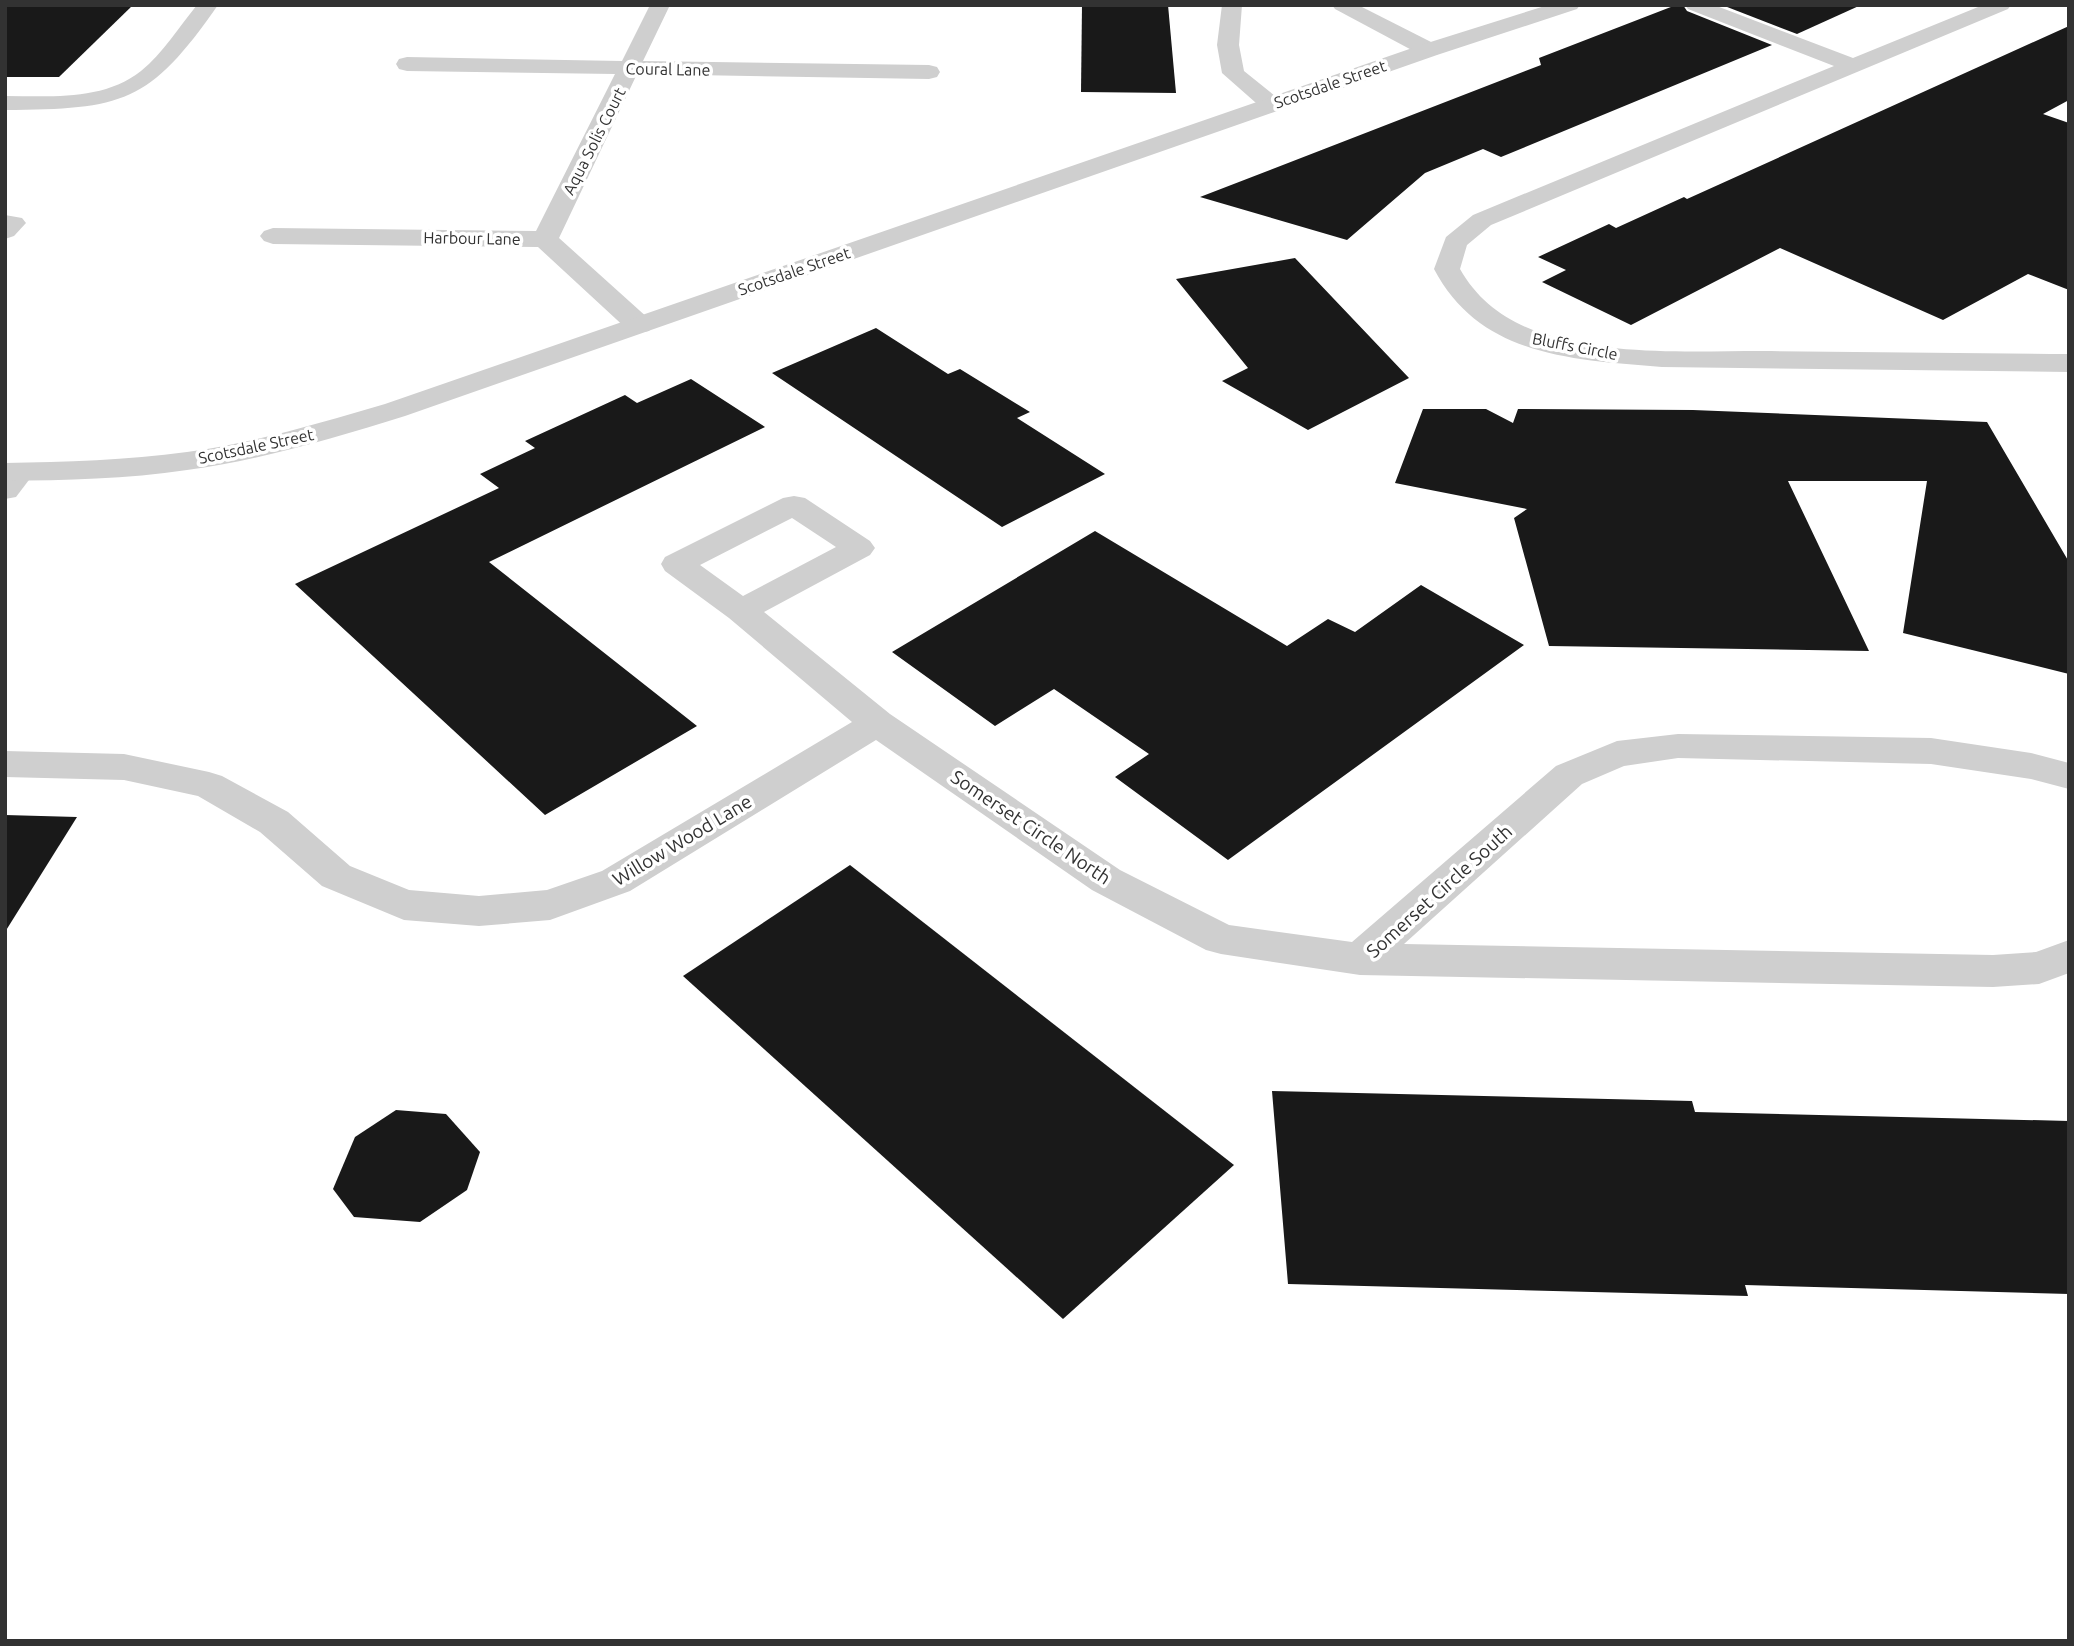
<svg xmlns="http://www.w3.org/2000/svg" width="2074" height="1646" font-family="Ubuntu,sans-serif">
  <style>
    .building { fill: #191919 }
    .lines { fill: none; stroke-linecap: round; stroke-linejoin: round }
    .minor { fill: #cfcfcf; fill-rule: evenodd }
    .tertiary { fill: #cfcfcf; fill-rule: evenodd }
    .labels { text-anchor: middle; stroke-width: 7; stroke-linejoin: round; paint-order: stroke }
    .far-street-label { font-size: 16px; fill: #323232; stroke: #fff }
    .street-label { font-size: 19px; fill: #323232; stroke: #fff }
  </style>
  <rect width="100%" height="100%" fill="#fff"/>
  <g class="building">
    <polygon points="5,5 133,5 59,77 5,77"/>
    <polygon points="1082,5 1168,5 1176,93 1081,92"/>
    <polygon points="1676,5 1683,5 1687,11 1772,45 1501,157 1483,149 1425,173 1347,240 1200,197 1541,65 1539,58"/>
    <polygon points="1722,5 1861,5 1797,34"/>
    <polygon points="2069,26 2069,100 2043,114 2069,123 2069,290 2028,274 1943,320 1780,248 1631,325 1542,282 1566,270 1538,257 1609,224 1616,228 1684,197 1687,199"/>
    <polygon points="1295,258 1409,378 1308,430 1222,381 1248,368 1176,279"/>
    <polygon points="876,328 948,374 960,369 1030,412 1017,418 1105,474 1002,527 772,373"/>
    <polygon points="691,379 765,427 489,562 697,726 545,815 295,584 499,488 480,474 535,448 525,441 625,395 637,403"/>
    <polygon points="1423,409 1486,409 1513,423 1518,409 1693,410 1987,422 2069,562 2069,674 1903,633 1927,481 1788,481 1869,651 1549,646 1514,518 1527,509 1395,483"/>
    <polygon points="1095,531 1287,646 1328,619 1355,632 1421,585 1524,645 1228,860 1115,777 1149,754 1054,689 995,726 892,652"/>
    <polygon points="5,815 77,817 5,932"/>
    <polygon points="850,865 1234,1165 1063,1319 683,976"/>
    <polygon points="1272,1091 1692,1101 1695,1112 2069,1121 2069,1294 1745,1285 1748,1296 1288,1284"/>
    <polygon points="396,1110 446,1114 480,1152 467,1190 420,1222 354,1217 333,1189 355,1137"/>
  </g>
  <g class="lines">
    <g class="minor">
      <path d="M197 5H218C149 104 123 109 5 110V96C51 96 103 101 141 71 163 53 179 27 197 5Z"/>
      <polygon points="650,5 670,5 643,61 929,65 937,67 940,72 937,77 929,79 637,74 559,238 649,319 653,325 649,331 639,333 629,331 538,247 273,244 264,241 260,236 264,231 273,228 536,231 615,74 407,71 399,69 396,64 399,59 407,57 622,61"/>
      <polygon points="1222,5 1242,5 1239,45 1244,71 1280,100 1283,105 1280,110 1264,110 1222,73 1217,45"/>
      <polygon points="1332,5 1358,5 1437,45 1440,50 1437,55 1421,55 1335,9"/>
      <path d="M1685 5H1714L1853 58 1983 5H2011L2008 9 1491 225 1467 245 1460 269C1478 301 1506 321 1541 333 1610 356 1690 351 1762 351 1864 352 1966 353 2069 354V372L1662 367C1574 360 1480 357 1434 269L1446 237 1473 215 1834 66 1688 9Z"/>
      <polygon points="5,215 22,218 26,223 14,236 5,239"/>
      <polygon points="20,463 31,465 35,472 16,497 5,499 5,470 9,465"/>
      <path d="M794 496 805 498 870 541 875 548 870 555 764 612 890 714 1120 870 1229 925 1352 942 1556 766 1617 741 1678 734 1931 738 2031 753 2069 763V789L2031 779 1931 764 1678 758 1624 766 1582 784 1404 944 1993 955 2036 952 2069 940V973L2039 984 1993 987 1360 975 1221 954 1206 950 1092 890 876 740 630 891 550 920 479 926 404 920 322 886 260 832 198 796 124 780 5 777V751L124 754 209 772 222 776 288 812 350 866 409 890 479 896 547 890 602 871 852 722 729 618 665 571 661 564 665 557 783 498ZM792 518 836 547 743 596 700 565Z"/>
    </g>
    <path class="tertiary" d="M1548 5H1580L1577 9 1437 55 405 416C334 438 261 460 187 470 127 479 66 480 5 481V463C66 462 127 460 187 452 254 443 320 423 385 404L1421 45Z"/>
  </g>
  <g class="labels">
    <g class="far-street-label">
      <text transform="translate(668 69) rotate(1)" y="6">Coural Lane</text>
      <text transform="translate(1330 84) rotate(-19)" y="6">Scotsdale Street</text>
      <text transform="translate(594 141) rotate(-63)" y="6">Aqua Solis Court</text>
      <text transform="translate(472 238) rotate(1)" y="6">Harbour Lane</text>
      <text transform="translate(794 271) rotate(-19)" y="6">Scotsdale Street</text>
      <text transform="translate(1575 346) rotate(11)" y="6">Bluffs Circle</text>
      <text transform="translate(256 446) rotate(-12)" y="6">Scotsdale Street</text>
    </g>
    <g class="street-label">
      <text transform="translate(1031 827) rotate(34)" y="7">Somerset Circle North</text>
      <text transform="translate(682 840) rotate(-31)" y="7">Willow Wood Lane</text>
      <text transform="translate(1439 891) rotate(-42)" y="7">Somerset Circle South</text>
    </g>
  </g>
  <rect width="2074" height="1646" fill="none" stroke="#323232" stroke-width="14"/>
</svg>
